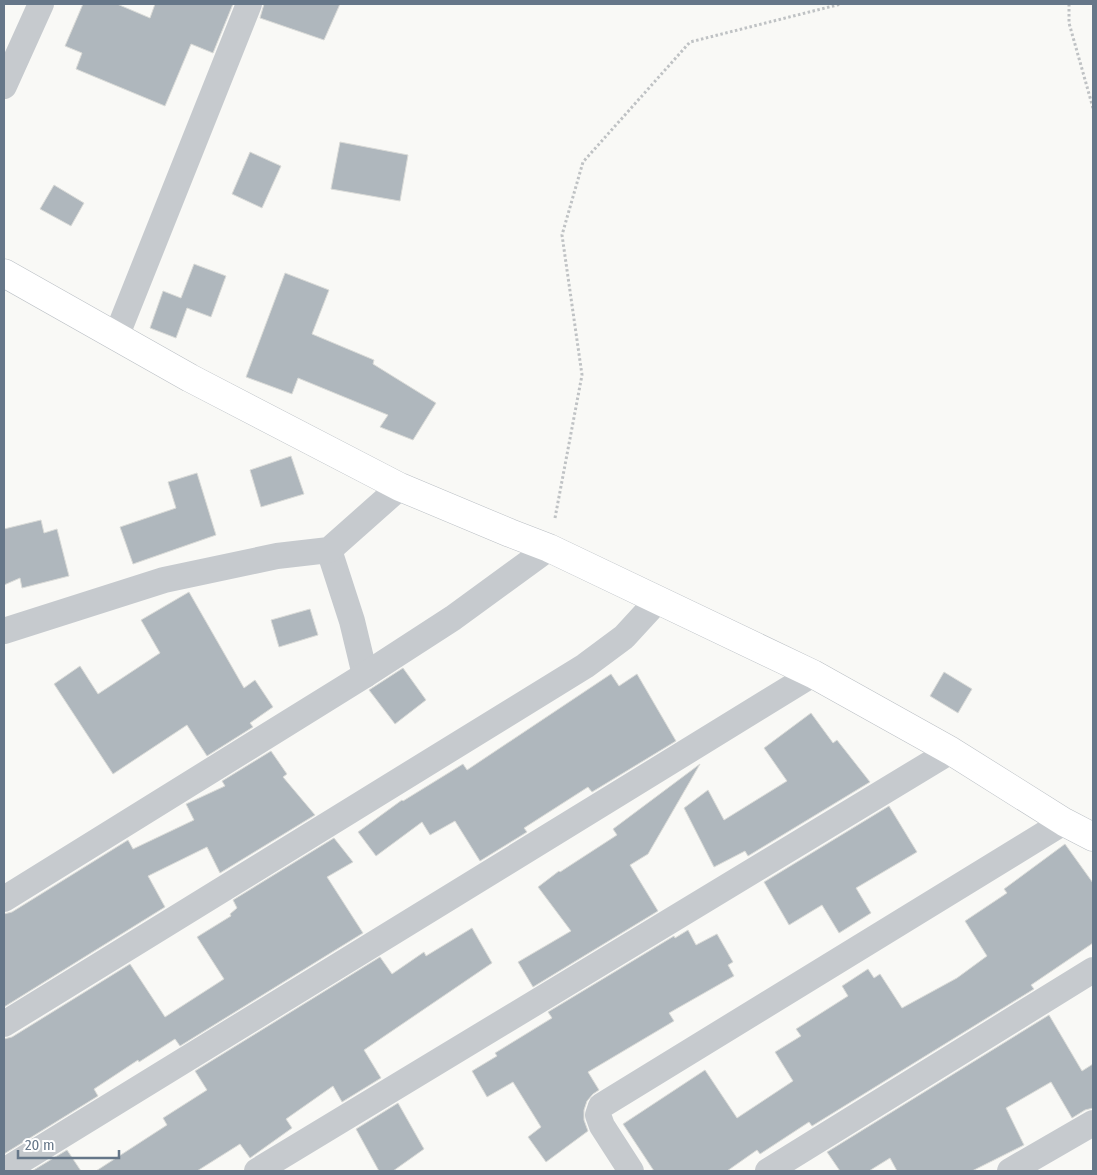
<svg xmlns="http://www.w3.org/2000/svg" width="1097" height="1175" font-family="'Fira Sans Condensed',sans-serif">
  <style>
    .building { fill: #afb7bd; stroke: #dadbd8 }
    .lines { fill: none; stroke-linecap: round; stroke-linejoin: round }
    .secondary-casing { stroke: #babfc4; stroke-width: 29 }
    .path { stroke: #bfc2c4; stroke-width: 3; stroke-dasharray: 2.5 2.5; stroke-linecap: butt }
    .street { stroke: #c6cace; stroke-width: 26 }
    .secondary { stroke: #fff; stroke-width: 28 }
  </style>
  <rect width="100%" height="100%" fill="#f9f9f6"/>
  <g class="building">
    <polygon points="83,4 117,4 150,18 155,4 233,4 213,53 191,44 165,106 76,69 82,53 65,46"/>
    <polygon points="264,4 340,4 324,40 260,18"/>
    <polygon points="340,142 408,155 400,201 331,189"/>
    <polygon points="250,152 281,166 262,208 232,194"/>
    <polygon points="54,185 84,203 71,226 40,209"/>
    <polygon points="194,264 226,276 211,317 187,308 176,338 150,328 163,291 181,298"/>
    <polygon points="285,273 329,290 312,334 374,360 373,364 436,403 413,440 380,427 388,415 298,378 292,394 246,377"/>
    <polygon points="291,456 304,494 261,507 250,470"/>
    <polygon points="197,473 216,535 133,564 120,527 176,508 168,482"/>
    <polygon points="41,520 44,533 57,529 69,576 22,588 20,578 4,585 4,529"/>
    <polygon points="189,592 244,688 255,680 273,707 250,723 253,727 207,756 187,725 113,774 54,684 80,666 98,694 160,653 141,620"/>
    <polygon points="310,609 318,635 279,647 271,620"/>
    <polygon points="403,668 426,700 395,724 369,690"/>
    <polygon points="944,672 972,689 958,713 930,696"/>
    <polygon points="611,674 619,686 637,674 676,741 592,792 588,787 524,828 527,832 480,861 455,821 430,835 422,822 376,856 358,832 402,800 403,801 463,764 467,770"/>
    <polygon points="811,713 833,743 837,740 870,782 748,856 745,851 714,867 684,808 708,790 724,820 787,781 764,748"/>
    <polygon points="271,751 287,774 283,777 315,815 220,873 207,847 148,876 165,907 4,1007 4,914 12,912 128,840 133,849 194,820 186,804 225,786 222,781"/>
    <polygon points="700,764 648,854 630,865 658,911 533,987 518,962 571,931 538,887 559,871 560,872 617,835 613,829"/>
    <polygon points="889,806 917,852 856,888 871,913 839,933 822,905 789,925 764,882"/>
    <polygon points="334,838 353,862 327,877 363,933 180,1046 175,1039 139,1062 138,1060 94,1089 98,1096 4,1154 4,1039 12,1037 130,964 165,1017 224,979 197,937 231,916 230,914 237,908 233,900"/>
    <polygon points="1065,844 1093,883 1093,943 1031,985 1034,989 812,1126 809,1122 760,1154 757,1150 727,1171 654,1171 623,1124 705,1070 737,1118 793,1081 775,1052 801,1036 796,1029 848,996 842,986 868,969 874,978 880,974 902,1008 957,978 987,956 965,921 1007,893 1004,889"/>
    <polygon points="472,928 492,963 364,1050 381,1078 342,1102 333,1086 286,1119 292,1128 250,1158 240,1144 197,1171 96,1171 167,1125 163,1118 207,1090 195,1071 380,957 392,974 424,952 426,956"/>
    <polygon points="688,930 696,945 717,934 733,962 728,965 734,976 669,1013 674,1021 588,1072 599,1090 593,1094 587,1101 584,1110 584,1120 588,1131 546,1162 528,1137 541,1127 513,1082 487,1097 472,1071 497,1056 495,1053 552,1018 548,1012 674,936 675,938"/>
    <polygon points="1049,1015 1082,1071 1093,1064 1093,1108 1085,1110 1072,1118 1051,1082 1006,1108 1024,1145 972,1171 897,1171 890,1158 869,1171 840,1171 827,1152"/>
    <polygon points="398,1103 424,1149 393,1171 379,1171 356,1129"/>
    <polygon points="67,1150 81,1171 32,1171"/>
  </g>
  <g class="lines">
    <g class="secondary-casing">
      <polyline id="secondary" points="4,273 190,378 400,487 510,533 549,548 813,674 951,751 1064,822 1093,837"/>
    </g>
    <g class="path">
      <polyline points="1069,4 1069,23 1093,108"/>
      <polyline points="555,518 582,375 562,235 583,162 690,42 841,4"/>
    </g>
    <g class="street">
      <polyline points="4,86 41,4"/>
      <polyline points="116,337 249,4"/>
      <polyline points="329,550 352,621 365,675"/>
      <polyline points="4,631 164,580 277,556 329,550 400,487"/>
      <polyline points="4,899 365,675 453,618 549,548"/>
      <polyline points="4,1024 585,666 624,637 658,600"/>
      <polyline points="4,1171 813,674"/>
      <polyline points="257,1171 951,751"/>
      <polyline points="631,1171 602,1126 598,1115 601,1106 1064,822"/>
      <polyline points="768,1171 1093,970"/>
      <polyline points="1010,1171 1093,1123"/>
    </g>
    <use href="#secondary" class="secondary"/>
  </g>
  <rect width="1097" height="1175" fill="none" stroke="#667789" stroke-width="10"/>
  <path d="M18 1150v8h101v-8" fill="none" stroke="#667789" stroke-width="2.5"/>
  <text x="25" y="1150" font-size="15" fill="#667789" stroke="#ffffff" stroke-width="4" paint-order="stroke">20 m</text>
</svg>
